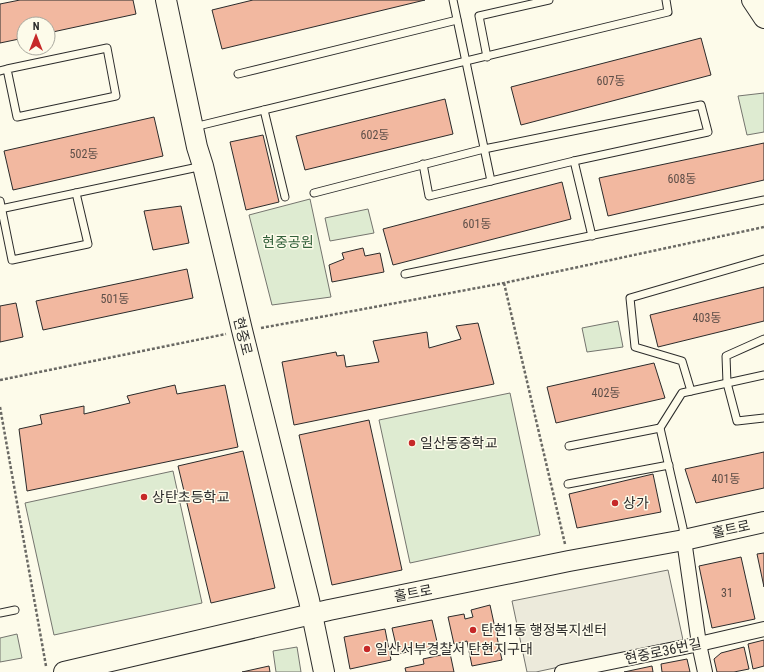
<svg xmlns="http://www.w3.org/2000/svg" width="764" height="672" font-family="'Roboto Condensed','Noto Sans KR',sans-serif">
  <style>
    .green { fill: #deebd1; stroke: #74746e }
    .parking { fill: #eceadb; stroke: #74746e }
    .building { fill: #f2b8a0; stroke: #2b2b2b }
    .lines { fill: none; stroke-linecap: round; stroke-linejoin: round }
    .lane-casing { stroke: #2b2b2b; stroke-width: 9 }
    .street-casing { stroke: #2b2b2b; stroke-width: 16 }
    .secondary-casing { stroke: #2b2b2b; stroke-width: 22 }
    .path { stroke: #6a6964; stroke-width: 2.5; stroke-dasharray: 3 2; stroke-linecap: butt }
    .lane { stroke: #fdfbea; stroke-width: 7 }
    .street { stroke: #fdfbea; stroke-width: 14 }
    .secondary { stroke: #fdfbea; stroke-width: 20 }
    .poi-dot { fill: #c62828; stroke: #fdfbea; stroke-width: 1.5 }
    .labels { text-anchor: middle; stroke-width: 3; stroke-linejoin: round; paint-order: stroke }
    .number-label { font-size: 12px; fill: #5d4e48 }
    .park-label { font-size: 14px; fill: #34623c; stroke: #fdfbea }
    .street-label { font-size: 14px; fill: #2b2b2b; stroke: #fdfbea }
    .poi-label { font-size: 14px; fill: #2b2b2b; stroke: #fdfbea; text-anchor: start }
  </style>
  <rect width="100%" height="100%" fill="#fdfbea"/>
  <g class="green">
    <polygon points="764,93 764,132 747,135 738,96"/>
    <polygon points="310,199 331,297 272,305 249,215"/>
    <polygon points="368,209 374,233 330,241 325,218"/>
    <polygon points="618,321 623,347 587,352 582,328"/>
    <polygon points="510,393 540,535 410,563 379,420"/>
    <polygon points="173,471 202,603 54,635 25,503"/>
    <polygon points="17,634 22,658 0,662 0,638"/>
    <polygon points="297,647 301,672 276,672 273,651"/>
  </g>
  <polygon class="parking" points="668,570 683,640 536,672 527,672 512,601"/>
  <g class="building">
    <polygon points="20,0 133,0 136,14 48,33 48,24 24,24 24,38 0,43 0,4"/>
    <polygon points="253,0 425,0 222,49 212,10"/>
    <polygon points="701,38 711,75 521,125 511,87"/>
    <polygon points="445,99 453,134 305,170 296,136"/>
    <polygon points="154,117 163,156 13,190 4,151"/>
    <polygon points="263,135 279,202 246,210 230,142"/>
    <polygon points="764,143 764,180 608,216 599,178"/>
    <polygon points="562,182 571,219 393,265 383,229"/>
    <polygon points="181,206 189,243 153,250 144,211"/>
    <polygon points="363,248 365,256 380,253 384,272 332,282 329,265 344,259 342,253"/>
    <polygon points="187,269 193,298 43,330 36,301"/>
    <polygon points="764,287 764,321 658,347 650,315"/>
    <polygon points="16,303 23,337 0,342 0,306"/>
    <polygon points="478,323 494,384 294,425 282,362 336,352 337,356 344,355 346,367 379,362 373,341 427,332 429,348 461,339 456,326"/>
    <polygon points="654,363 665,398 556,423 547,387"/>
    <polygon points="175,385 177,394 225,385 238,447 27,491 19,429 42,424 40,415 84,406 84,414 130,403 127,396"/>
    <polygon points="369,420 402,570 332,585 299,435"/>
    <polygon points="243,451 275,588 211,603 178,466"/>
    <polygon points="764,452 764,488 696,503 685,469"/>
    <polygon points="653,474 661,512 577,528 569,494"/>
    <polygon points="764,553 764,587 757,554"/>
    <polygon points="741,557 755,619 712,628 699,566"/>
    <polygon points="490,605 502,660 472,666 467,641 454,644 448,617 464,614 465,619 473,617 471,610"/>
    <polygon points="432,620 438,646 398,654 392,628"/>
    <polygon points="385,629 391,660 350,669 344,637"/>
    <polygon points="764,640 764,666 753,669 748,644"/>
    <polygon points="744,647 749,669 734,672 717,672 714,659 721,653"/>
    <polygon points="450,653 454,672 406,672 405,668 424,664 423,659"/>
    <polygon points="687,659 690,672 662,672 661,664"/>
    <polygon points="269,666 270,672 242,672"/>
    <polygon points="652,666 653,672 624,672"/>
  </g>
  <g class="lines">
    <g class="lane-casing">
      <g id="lane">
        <polyline points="453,0 491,181"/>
        <polyline points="487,57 479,16 549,0"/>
        <polyline points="0,71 7,69 107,48 116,96 17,117 7,69"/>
        <polyline points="238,74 457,20"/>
        <polyline points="264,110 285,197"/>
        <polyline points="194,127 668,12 666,0"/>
        <polyline points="574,161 592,236"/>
        <polyline points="314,193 484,149 701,105 708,132 574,161 429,196 423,164"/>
        <polyline points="0,201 12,260 88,244 76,193"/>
        <polyline points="0,209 203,166"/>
        <polyline points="405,274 764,200"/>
        <polyline points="764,339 726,356 727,383 737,421 764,418"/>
        <polyline points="691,391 682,361 635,347 630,298 764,259"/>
        <polyline points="569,446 660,428"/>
        <polyline points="568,484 669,465"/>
        <polyline points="684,539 683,528 660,428 682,393 764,375"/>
        <polyline points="0,613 15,610"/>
      </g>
    </g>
    <g class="street-casing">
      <g id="street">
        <polyline points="684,540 699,644 705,672"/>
        <polyline points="562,672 699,644 764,629"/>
      </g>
    </g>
    <g class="secondary-casing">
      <g id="secondary">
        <polyline points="166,0 197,147 203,166 242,330 309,600 324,672"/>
        <polyline points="752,0 764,18"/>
        <polyline points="64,672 329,610 569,561 684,540 764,522"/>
      </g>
    </g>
    <g class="path">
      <polyline points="504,283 565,544"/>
      <polyline points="261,328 504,283 764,227"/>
      <polyline points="0,380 226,334"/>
      <polyline points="0,407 46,666"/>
    </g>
    <use href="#lane" class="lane"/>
    <use href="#street" class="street"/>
    <use href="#secondary" class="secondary"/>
  </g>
  <g class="poi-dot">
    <circle cx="412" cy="443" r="4"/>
    <circle cx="144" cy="497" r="4"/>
    <circle cx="615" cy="503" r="4"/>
    <circle cx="473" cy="630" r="4"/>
    <circle cx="367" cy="649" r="4"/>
  </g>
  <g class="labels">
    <g class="number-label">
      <text x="611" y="85">607동</text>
      <text x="375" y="139">602동</text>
      <text x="84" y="158">502동</text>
      <text x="682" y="183">608동</text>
      <text x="477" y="228">601동</text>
      <text x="115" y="303">501동</text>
      <text x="707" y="322">403동</text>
      <text x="606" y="397">402동</text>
      <text x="726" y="483">401동</text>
      <text x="727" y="597">31</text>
    </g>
    <g class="park-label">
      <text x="288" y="247">현중공원</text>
    </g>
    <g class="street-label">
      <text transform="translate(243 336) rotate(76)" y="5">현중로</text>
      <text transform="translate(731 529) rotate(-12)" y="5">홀트로</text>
      <text transform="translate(413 593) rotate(-11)" y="5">홀트로</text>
      <text transform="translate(663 651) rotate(-12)" y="5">현중로36번길</text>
    </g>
    <g class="poi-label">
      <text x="420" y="448">일산동중학교</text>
      <text x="152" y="502">상탄초등학교</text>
      <text x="623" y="508">상가</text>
      <text x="481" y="635">탄현1동 행정복지센터</text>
      <text x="375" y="654">일산서부경찰서 탄현지구대</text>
    </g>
  </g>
  <g transform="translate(36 36)"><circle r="19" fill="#fdfbea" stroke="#a9a89e"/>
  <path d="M0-3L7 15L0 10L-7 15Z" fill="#c62828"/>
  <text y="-6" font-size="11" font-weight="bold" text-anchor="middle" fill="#2b2b2b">N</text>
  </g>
</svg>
